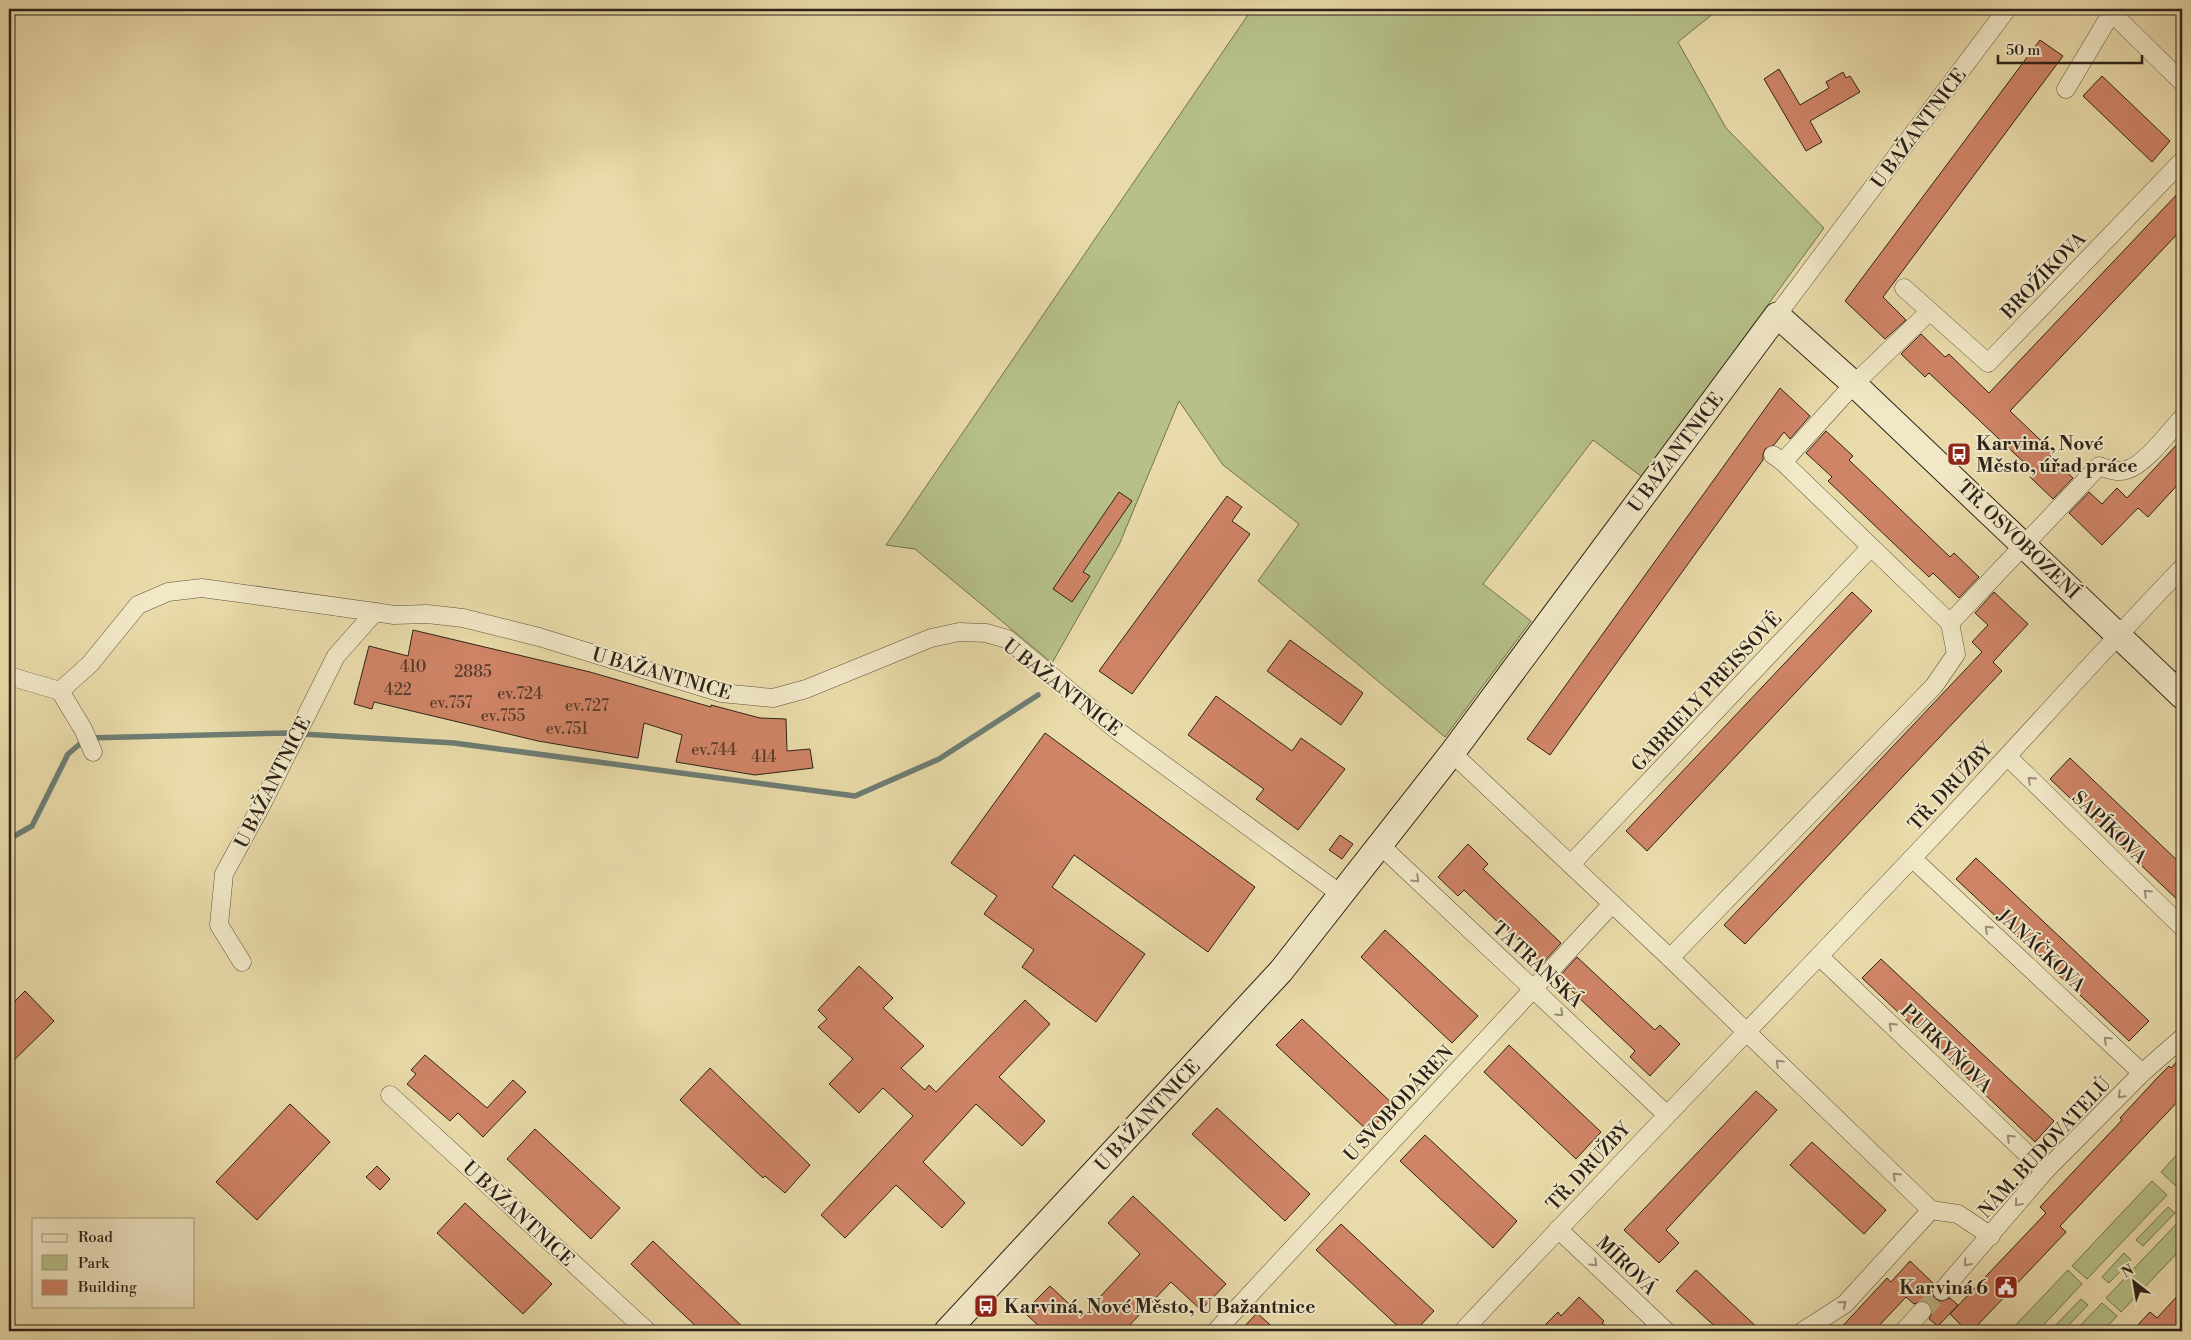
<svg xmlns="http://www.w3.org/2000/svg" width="2191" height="1340" font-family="'Libre Bodoni',serif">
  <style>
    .green { fill: #b6c088; stroke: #727251 }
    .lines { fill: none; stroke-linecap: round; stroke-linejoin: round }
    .stream { stroke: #6e7d74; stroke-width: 5.5 }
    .building { fill: #cf8466; stroke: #2d231a }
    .street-tunnel { stroke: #c3b68c; stroke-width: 18; stroke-dasharray: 18 9; stroke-linecap: butt }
    .street-casing { stroke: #5c513e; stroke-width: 19 }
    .secondary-casing { stroke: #2d231a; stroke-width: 27 }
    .street { stroke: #f1e8c7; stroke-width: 18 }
    .secondary { stroke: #f1e8c7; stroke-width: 25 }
    .oneway { stroke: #998f79 }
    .labels { text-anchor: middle; stroke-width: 4; stroke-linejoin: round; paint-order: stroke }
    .number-label { font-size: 16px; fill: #563b2d }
    .street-label { font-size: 19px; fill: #2d231a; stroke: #f1e8c7 }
    .poi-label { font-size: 19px; font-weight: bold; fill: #2d231a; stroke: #f1e8c7; text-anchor: start }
  </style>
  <rect width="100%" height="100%" fill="#e9dba9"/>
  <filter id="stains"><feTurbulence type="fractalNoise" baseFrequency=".004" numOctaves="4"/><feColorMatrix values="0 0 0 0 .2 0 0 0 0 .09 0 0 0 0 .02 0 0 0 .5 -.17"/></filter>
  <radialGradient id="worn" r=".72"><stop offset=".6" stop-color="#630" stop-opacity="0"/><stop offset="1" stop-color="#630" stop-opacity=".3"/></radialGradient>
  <g class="green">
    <polygon points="1252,9 1719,9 1678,42 1726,128 1824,228 1642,477 1593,440 1483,584 1531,621 1445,737 1258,581 1299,524 1223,465 1179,401 1119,545 1052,663 915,549 886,545"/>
    <polygon points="2182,1149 2182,1179 2176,1186 2161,1172"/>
    <polygon points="2152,1181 2167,1195 2087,1279 2072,1266"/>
    <polygon points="2168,1207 2175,1213 2143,1246 2136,1240"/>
    <polygon points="2182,1218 2182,1248 2121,1312 2106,1298"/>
    <polygon points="2124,1253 2131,1260 2109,1283 2102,1277"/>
    <polygon points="2068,1270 2082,1284 2038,1331 2010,1331"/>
    <polygon points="2081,1299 2088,1305 2063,1331 2050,1331"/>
    <polygon points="2102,1303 2117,1316 2103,1331 2075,1331"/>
  </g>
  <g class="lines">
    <polyline class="stream" points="9,839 32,826 68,754 87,738 285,733 454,743 855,796 939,759 1038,695"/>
  </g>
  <g class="building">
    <polygon points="2040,40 2063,56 1883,297 1906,320 1885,339 1845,301"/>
    <polygon points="1779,69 1800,105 1829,88 1826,82 1843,72 1846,78 1850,76 1860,92 1810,121 1822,142 1806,151 1764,79"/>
    <polygon points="2102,76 2170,141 2152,162 2083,96"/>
    <polygon points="2182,189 2182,229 2010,411 2053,452 2050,456 2073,478 2053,499 2030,477 2034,472 1963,405 1929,373 1925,377 1901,354 1921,334 1945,357 1949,354 1989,393"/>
    <polygon points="1780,388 1810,416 1790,439 1784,432 1774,445 1765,449 1763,454 1763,460 1550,755 1527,739"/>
    <polygon points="1826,431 1853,456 1849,460 1950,557 1954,553 1979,577 1959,598 1933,573 1929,577 1828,481 1832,477 1806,453"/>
    <polygon points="2182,439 2182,480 2148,517 2138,508 2102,545 2069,513 2089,492 2102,504 2117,488 2127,498"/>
    <polygon points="1119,492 1132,501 1083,572 1090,576 1072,602 1053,589"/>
    <polygon points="1227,496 1242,507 1232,521 1250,534 1132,694 1099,671"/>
    <polygon points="1852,592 1872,611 1647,851 1626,831"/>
    <polygon points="1994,592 2028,624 1993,662 2002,671 1745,944 1724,925 1982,652 1972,642 1988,625 1975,613"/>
    <polygon points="413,630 590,672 711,707 711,705 760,718 786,719 787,751 810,749 813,768 755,775 676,762 682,735 644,723 638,758 538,741 374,702 372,709 354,704 369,646 408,656"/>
    <polygon points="1290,640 1363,693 1341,725 1267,671"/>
    <polygon points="1216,696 1292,751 1301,738 1345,769 1298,830 1256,799 1264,789 1188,735"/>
    <polygon points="1045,733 1255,887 1208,952 1074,855 1052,887 1145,954 1096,1022 1022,967 1034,950 984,914 997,896 951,863"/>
    <polygon points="2070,758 2182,865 2182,904 2050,779"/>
    <polygon points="1340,835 1353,844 1342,859 1329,850"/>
    <polygon points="1468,844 1488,864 1483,869 1561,943 1542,964 1464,890 1458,896 1438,877"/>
    <polygon points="1976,858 2149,1021 2129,1041 1956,879"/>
    <polygon points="1385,930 1478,1016 1452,1043 1361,957"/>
    <polygon points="1577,957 1655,1030 1660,1025 1680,1044 1650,1076 1630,1057 1635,1051 1558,978"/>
    <polygon points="1881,959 2054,1121 2035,1142 1862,978"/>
    <polygon points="859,966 893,998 883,1008 924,1046 901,1068 925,1090 929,1085 936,1092 1025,1000 1050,1024 999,1077 1045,1121 1022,1146 976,1104 923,1162 965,1203 942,1228 896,1185 845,1238 821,1215 913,1116 883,1088 859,1113 829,1084 853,1059 818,1027 827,1019 818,1010"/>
    <polygon points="25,991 54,1021 9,1065 9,1007"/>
    <polygon points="1302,1019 1394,1105 1369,1132 1276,1045"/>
    <polygon points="1509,1045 1601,1132 1576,1159 1484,1072"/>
    <polygon points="425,1055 487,1108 513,1080 526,1092 483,1137 458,1113 450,1121 407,1084 416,1074 411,1070"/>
    <polygon points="2182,1056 2182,1097 2060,1226 2066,1232 1972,1331 1967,1331 1950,1314 2046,1213 2040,1207 2122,1120 2120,1118 2158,1077 2169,1066 2171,1068"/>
    <polygon points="710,1068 810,1165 785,1193 765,1176 763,1178 680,1100"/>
    <polygon points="1756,1091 1777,1110 1666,1230 1679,1243 1659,1263 1624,1230"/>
    <polygon points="290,1104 330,1142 257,1220 216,1182"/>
    <polygon points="1217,1108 1310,1194 1285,1221 1192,1134"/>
    <polygon points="535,1129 620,1208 591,1239 507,1159"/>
    <polygon points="1425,1135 1517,1221 1493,1248 1400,1161"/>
    <polygon points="1812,1142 1886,1210 1864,1234 1790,1165"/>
    <polygon points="377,1166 390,1179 380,1190 366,1177"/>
    <polygon points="1133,1196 1226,1284 1201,1310 1171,1282 1124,1331 1044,1331 1024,1312 1050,1286 1082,1316 1140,1254 1108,1223"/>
    <polygon points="465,1203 552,1284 523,1314 437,1233"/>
    <polygon points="1341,1224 1434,1311 1415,1331 1403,1331 1316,1250"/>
    <polygon points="653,1241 725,1310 747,1331 701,1331 667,1299 631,1264"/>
    <polygon points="1910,1261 1934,1284 1932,1290 1935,1299 1941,1301 1950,1298 1958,1305 1938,1326 1929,1319 1932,1313 1929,1303 1924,1301 1914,1304 1906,1297 1874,1331 1838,1331 1887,1278 1891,1282"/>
    <polygon points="1696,1270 1730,1302 1761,1331 1720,1331 1676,1291"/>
    <polygon points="2182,1291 2182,1331 2132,1331 2150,1312 2157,1318"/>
    <polygon points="1579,1297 1604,1321 1602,1323 1612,1331 1539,1331 1558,1312 1561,1316"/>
    <polygon points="1257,1313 1277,1331 1240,1331"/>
  </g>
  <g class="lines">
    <polyline class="street-tunnel" points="1922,1311 1942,1291"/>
    <g class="street-casing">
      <g id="street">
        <polyline points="2108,9 2182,82"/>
        <polyline points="2066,89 2112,12"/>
        <polyline points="1904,288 1988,363 2182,161"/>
        <polyline points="1777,315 2007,9"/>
        <polyline points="1773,455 1783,462 1950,623"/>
        <polyline points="1783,462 1854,384 1930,311"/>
        <path d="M1950 623 2099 466C2108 469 2117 473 2126 470 2145 465 2168 433 2182 418"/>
        <polyline points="9,676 60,691 90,664 138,605 168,592 202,588 375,612"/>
        <polyline points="60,691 83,729 93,752"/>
        <polyline points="1452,753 1670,958 1931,1210"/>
        <polyline points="2008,757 2182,927"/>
        <polyline points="1380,845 1666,1114"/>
        <polyline points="1912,858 2142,1073"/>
        <polyline points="1571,864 1871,547"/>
        <polyline points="1819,956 2045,1171"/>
        <polyline points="1670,958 1934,686 1956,654 1950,623"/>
        <polyline points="242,962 219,925 224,874 262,804 336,656 375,612 394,615 427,614 463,618 539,637 721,693 773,698 806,689 931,638 959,632 986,633 1007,639 1119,732 1342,895"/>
        <polyline points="390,1095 647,1331"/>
        <polyline points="1931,1210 1958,1214 1991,1236"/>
        <polyline points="1558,1229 1666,1331"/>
        <polyline points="1942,1291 2045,1171 2142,1073 2182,1038"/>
        <polyline points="1216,1331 1612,904"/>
        <path d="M1463 1331C1619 1164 1778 1000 1935 834 2018 746 2098 655 2182 568"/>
        <polyline points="1803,1331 1845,1304 1931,1210"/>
        <polyline points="1904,1331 1922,1311"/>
      </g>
    </g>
    <g class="secondary-casing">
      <polyline id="secondary" points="947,1331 1281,971 1452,753 1777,315 1854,384 2182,696"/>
    </g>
    <use href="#street" class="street"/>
    <use href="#secondary" class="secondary"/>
  </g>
  <defs><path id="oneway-chevron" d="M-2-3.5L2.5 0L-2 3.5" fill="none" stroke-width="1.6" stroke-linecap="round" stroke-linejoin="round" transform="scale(1.25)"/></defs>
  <g class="oneway">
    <use href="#oneway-chevron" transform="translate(2031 780) rotate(-136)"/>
    <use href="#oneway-chevron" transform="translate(1416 879) rotate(43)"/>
    <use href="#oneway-chevron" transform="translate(2147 893) rotate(-136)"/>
    <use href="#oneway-chevron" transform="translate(1988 929) rotate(-137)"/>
    <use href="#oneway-chevron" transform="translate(1560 1013) rotate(44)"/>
    <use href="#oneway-chevron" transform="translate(1892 1026) rotate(-136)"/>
    <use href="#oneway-chevron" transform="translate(2107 1040) rotate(-137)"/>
    <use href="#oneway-chevron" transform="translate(1779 1063) rotate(-136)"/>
    <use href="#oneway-chevron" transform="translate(2121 1095) rotate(135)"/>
    <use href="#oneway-chevron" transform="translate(2010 1138) rotate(-136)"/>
    <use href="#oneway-chevron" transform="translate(1896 1176) rotate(-136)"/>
    <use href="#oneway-chevron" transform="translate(2018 1203) rotate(130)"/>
    <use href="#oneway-chevron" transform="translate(1594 1263) rotate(44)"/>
    <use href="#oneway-chevron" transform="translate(1967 1263) rotate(131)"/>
    <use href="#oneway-chevron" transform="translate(1843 1304) rotate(-39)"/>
  </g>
  <defs>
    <g id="bus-square" transform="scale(1.25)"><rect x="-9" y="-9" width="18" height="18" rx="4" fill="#8f2418" stroke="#f1e8c7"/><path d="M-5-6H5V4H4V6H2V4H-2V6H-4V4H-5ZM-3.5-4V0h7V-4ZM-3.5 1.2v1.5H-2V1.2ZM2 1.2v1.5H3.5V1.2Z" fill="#fff"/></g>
    <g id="civic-square" transform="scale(1.25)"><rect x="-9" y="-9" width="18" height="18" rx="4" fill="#8f2418" stroke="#f1e8c7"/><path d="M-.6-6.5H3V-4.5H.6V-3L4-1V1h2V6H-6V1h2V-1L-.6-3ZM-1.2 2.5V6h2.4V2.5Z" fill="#fff"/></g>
  </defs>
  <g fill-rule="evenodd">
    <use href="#bus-square" x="1959" y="454"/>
    <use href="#civic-square" x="2006" y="1287"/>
    <use href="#bus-square" x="986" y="1306"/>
  </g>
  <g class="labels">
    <g class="number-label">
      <text x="413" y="672">410</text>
      <text x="473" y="677">2885</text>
      <text x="398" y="695">422</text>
      <text x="520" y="699">ev.724</text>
      <text x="451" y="708">ev.757</text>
      <text x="587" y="711">ev.727</text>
      <text x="503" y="721">ev.755</text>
      <text x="567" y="734">ev.751</text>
      <text x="714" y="755">ev.744</text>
      <text x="764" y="762">414</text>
    </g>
    <g class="street-label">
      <text transform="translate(1918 128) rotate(-53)" y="7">U BAŽANTNICE</text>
      <text transform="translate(2043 275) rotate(-46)" y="7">BROŽÍKOVA</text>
      <text transform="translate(1675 452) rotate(-53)" y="7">U BAŽANTNICE</text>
      <text transform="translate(2019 539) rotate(44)" y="7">TŘ. OSVOBOZENÍ</text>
      <text transform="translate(662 673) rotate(16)" y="7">U BAŽANTNICE</text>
      <text transform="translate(1063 687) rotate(38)" y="7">U BAŽANTNICE</text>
      <text transform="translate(1706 691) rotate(-47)" y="7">GABRIELY PREISSOVÉ</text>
      <text transform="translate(272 782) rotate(-63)" y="7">U BAŽANTNICE</text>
      <text transform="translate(1950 786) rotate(-47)" y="7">TŘ. DRUŽBY</text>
      <text transform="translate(2110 827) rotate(44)" y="7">SAPÍKOVA</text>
      <text transform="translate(2042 950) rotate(43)" y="7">JANÁČKOVA</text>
      <text transform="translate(1538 964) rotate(43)" y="7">TATRANSKÁ</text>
      <text transform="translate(1947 1048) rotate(44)" y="7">PURKYŇOVA</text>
      <text transform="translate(1398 1103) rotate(-47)" y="7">U SVOBODÁREN</text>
      <text transform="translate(1147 1115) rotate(-47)" y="7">U BAŽANTNICE</text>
      <text transform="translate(2044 1147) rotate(-47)" y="7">NÁM. BUDOVATELŮ</text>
      <text transform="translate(1588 1166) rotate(-47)" y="7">TŘ. DRUŽBY</text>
      <text transform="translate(519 1213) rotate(43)" y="7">U BAŽANTNICE</text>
      <text transform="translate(1627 1265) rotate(44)" y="7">MÍROVÁ</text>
    </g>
    <g class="poi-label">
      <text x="1976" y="450">Karviná, Nové<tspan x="1976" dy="22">Město, úřad práce</tspan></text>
      <text x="1988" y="1294" text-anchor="end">Karviná 6</text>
      <text x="1004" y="1313">Karviná, Nové Město, U Bažantnice</text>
    </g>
  </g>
  <rect width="2191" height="1340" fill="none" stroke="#e9dba9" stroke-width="30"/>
  <rect x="10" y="10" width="2171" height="1320" fill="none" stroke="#2d231a" stroke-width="2.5"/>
  <rect x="15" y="15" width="2161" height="1310" fill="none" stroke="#2d231a"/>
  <rect x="32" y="1218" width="162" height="90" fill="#f1e8c7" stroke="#a39982"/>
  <rect x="42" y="1234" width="25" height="8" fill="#f1e8c7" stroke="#a39982"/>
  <text x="78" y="1242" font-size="15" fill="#2d231a">Road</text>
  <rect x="42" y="1255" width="25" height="15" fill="#b6c088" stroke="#a39982"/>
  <text x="78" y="1268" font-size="15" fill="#2d231a">Park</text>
  <rect x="42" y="1280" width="25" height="15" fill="#cf8466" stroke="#a39982"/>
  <text x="78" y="1292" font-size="15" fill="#2d231a">Building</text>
  <g transform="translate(2134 1282) rotate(329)" stroke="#f1e8c7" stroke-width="4" paint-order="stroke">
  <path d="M0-4L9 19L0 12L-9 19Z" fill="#2d231a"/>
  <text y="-8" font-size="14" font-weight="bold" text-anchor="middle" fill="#2d231a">N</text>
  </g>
  <path d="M1998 55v8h144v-8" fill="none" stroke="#2d231a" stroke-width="2.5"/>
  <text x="2006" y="55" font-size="15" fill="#2d231a" stroke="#f1e8c7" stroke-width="4" paint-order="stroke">50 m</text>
  <rect width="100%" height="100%" filter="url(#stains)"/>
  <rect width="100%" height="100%" fill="url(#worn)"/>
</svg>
